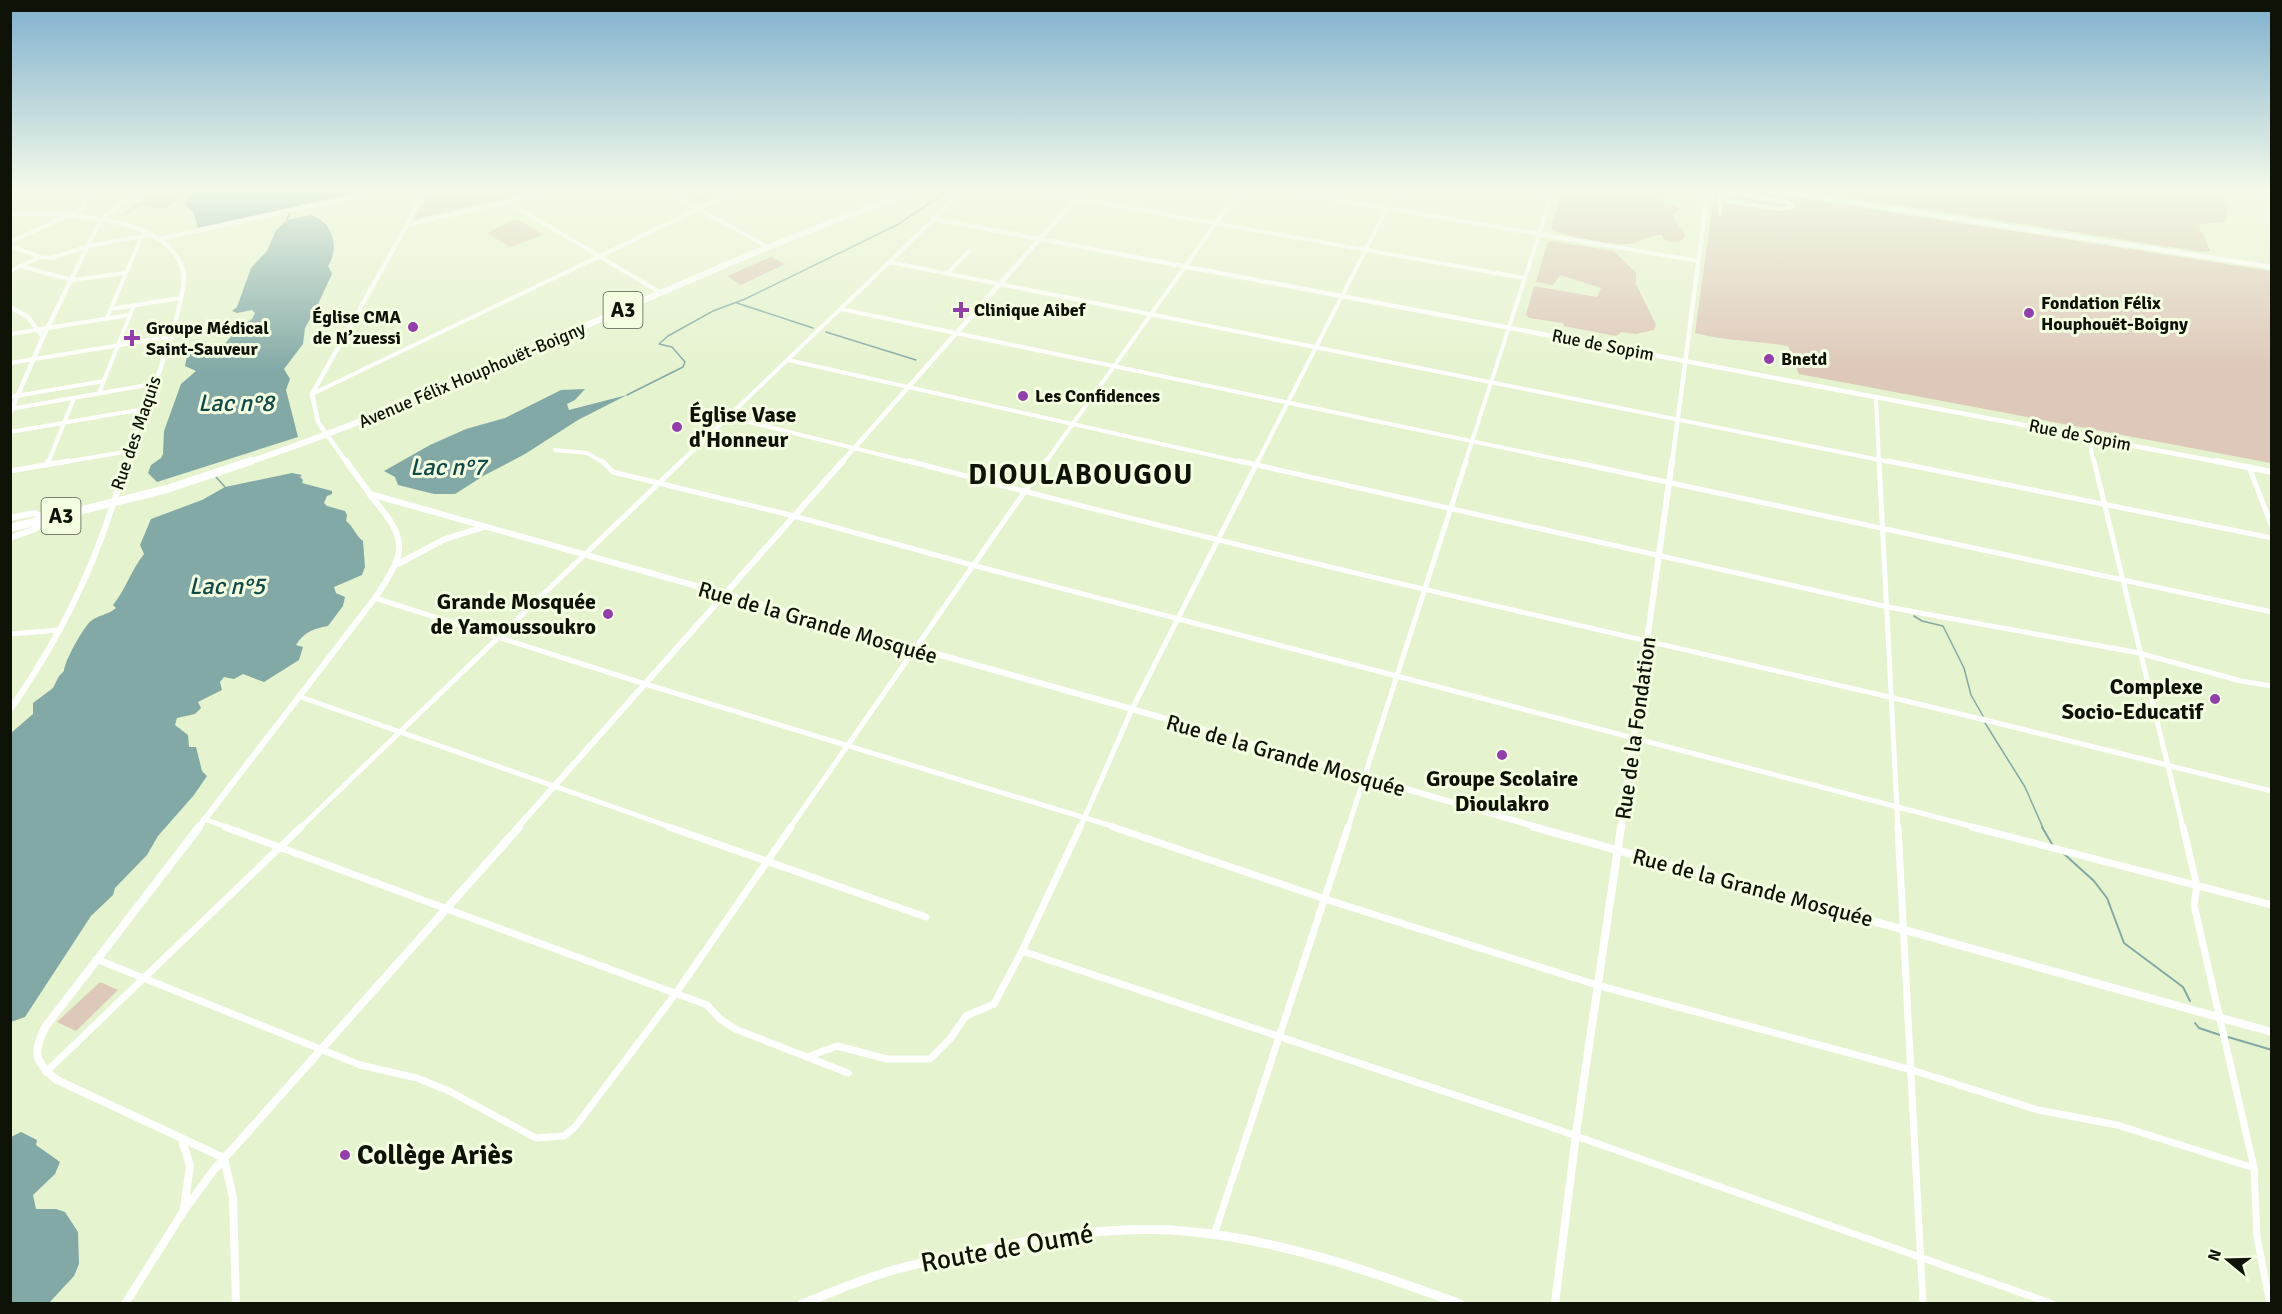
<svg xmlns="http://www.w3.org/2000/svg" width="2282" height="1314" font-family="Signika,sans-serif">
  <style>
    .green { fill: #dec8b9 }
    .water { fill: #82a9a6 }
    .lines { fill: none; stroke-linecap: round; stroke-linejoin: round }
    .stream-far1 { stroke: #82a9a6; stroke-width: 1.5 }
    .stream { stroke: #82a9a6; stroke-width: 2 }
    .minor-far2 { stroke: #fff; stroke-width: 4 }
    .minor-far1 { stroke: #fff; stroke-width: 5 }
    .minor { stroke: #fff; stroke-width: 7 }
    .tertiary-far2 { stroke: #fff; stroke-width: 4.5 }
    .tertiary-far1 { stroke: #fff; stroke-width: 6 }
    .tertiary { stroke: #fff; stroke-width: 8 }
    .secondary { stroke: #fff; stroke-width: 9 }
    .trunk-far1 { stroke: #fff; stroke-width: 6 }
    .trunk { stroke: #fff; stroke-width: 8 }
    .poi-dot { fill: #933eac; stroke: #f4ffe2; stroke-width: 2 }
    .labels { text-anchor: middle; stroke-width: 6; stroke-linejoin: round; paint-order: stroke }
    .far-poi-label { font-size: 18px; font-weight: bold; fill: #0f1307; stroke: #f4ffe2; text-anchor: start }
    .far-street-label { font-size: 18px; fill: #0f1307; stroke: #f4ffe2 }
    .shield { fill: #f4ffe2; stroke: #545a49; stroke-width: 1.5 }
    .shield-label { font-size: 21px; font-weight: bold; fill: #0f1307 }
    .poi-label { font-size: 22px; font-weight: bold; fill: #0f1307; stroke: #f4ffe2; text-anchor: end }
    .street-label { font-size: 22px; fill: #0f1307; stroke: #f4ffe2 }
    .water-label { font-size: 24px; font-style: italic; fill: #0f4a47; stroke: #f4ffe2 }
    .near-poi-label { font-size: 27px; font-weight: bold; fill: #0f1307; stroke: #f4ffe2; text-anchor: start }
    .near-street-label { font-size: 27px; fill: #0f1307; stroke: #f4ffe2 }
    .district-label { font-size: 28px; font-weight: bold; letter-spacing: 1.5px; fill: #0f1307; stroke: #f4ffe2 }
  </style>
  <rect width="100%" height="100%" fill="#e6f3cf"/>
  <g class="green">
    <polygon points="155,188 202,189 162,209 145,205 119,217"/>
    <polygon points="433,188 554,188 415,219"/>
    <polygon points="688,188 717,188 723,192 700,203 679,191"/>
    <path d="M1564 188H1682L1678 192H1658L1664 197 1658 201 1678 206 1680 209 1673 215 1678 227 1683 229 1685 237 1679 242 1664 240 1662 235C1652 234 1638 244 1626 244 1610 245 1572 237 1556 232L1552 230V225Z"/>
    <path d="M1715 188H1734L2271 271V463L1799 374 1788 346C1756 341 1727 341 1695 333Z"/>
    <polygon points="1788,188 2231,188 2232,190 2222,201 2228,210 2225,222 2201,224 2199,229 2205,238 2210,251 2203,252"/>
    <polygon points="513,220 519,220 542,234 540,236 510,247 487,233"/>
    <polygon points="1550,241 1614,251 1636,273 1636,284 1656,325 1654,330 1636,334 1621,332 1616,336 1564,326 1563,323 1529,318 1526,314 1534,286 1597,297 1601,288 1560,275 1553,285 1536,282 1547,244"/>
    <polygon points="771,257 785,264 741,285 727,276"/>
    <polygon points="100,982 118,990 76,1031 57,1022"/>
  </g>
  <g class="water">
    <polygon points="201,188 370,188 369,190 198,228 193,211 185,205 186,197 198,192"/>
    <path d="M311 215C333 222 340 248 328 266L332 274 319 302 320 310 310 319 305 328 303 344 284 369 290 379 286 390 298 437 157 482 148 473 151 465 161 458 163 454 164 431 181 384 196 371 185 366 187 356 198 350 223 346 237 329 252 319 255 313 252 310 237 313 232 311 237 307 251 268 267 251 276 230 287 220Z"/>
    <polygon points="585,389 575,400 567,404 569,410 627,395 578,420 525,454 485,475 455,494 434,494 398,485 395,477 384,471 430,445 466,429 505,418 561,390"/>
    <path d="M292 473 302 475 300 477 303 480 302 483 332 491V494L327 496 324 503 327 506 345 511 347 515 346 521C354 527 355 535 363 541L365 567 362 575 334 587 336 593 345 597 343 606 328 626C314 628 303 633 296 645L303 647 299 660 264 682 243 674 234 679 224 677 220 682 222 690 198 702 201 708 195 714 177 718 175 725 188 735 189 747H196L202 771 207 776 194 795 158 836 147 855 115 888 113 895 91 916 25 1017 11 1022V733L33 714V703L53 688 59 676 64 671C64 662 84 626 91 621 98 615 108 615 116 608L113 605C126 589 131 570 144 554L140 545 151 519 202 500 225 487Z"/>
    <polygon points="21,1132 37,1140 36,1145 60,1162 55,1174 33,1195 36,1209 56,1209 65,1212 78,1232 79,1264 74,1276 49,1303 11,1303 11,1137"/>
  </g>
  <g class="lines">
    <g class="stream-far1">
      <polyline points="287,220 292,207"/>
      <polyline points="737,303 813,328"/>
      <polyline points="826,332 916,360"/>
      <polyline points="627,395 683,367 685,362 672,347 659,344 668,336 713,311 745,299 897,225 945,193"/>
      <polyline points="216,477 225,487"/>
      <polyline points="1914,616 1922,621 1943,626 1964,668 1971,695 1983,716"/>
      <polyline points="1985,723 2025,787 2043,828"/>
    </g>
    <g class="stream">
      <polyline points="2042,827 2052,844"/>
      <polyline points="2063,853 2094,881 2107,898 2124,943 2183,987 2190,1001"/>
      <polyline points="2195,1023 2199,1028 2220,1035"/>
      <polyline points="2228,1037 2272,1050"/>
    </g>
    <g class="minor-far2">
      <polyline points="660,188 768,247"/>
      <polyline points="1017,188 1524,278"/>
      <polyline points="1265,188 1699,261"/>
      <polyline points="1509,188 1551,195"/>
      <polygon points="1725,192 1787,202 1793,207 1779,209 1720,200 1720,194"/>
      <polyline points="1720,200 1720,214"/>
      <polyline points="508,202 661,293"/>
      <polyline points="101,219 142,188"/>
      <polyline points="407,225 565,188"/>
      <polyline points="10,242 82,209 85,204 79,188"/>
      <polyline points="10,246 40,257 52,258 88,246 151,235"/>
      <polyline points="889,262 1895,463"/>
      <polyline points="20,266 72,280 125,273"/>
      <polyline points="10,271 40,257"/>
      <polyline points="948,273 969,251"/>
      <polyline points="111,309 181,298"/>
      <polyline points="841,309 1576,463"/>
      <polyline points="107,318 141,238"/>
      <polyline points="10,334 129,315"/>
      <polyline points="788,360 1246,463"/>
      <polyline points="10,363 169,337"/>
      <polyline points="99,393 134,305"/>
      <polyline points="312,394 742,188"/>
      <polyline points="10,397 104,381"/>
      <polyline points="1876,397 1879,463"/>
      <polyline points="10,409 153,384"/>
      <polyline points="729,417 914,463"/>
      <polyline points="10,432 144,409"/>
      <polyline points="2088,437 2094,463"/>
      <polyline points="555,450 587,453 604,463"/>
      <polyline points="48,463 74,398"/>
      <polyline points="59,463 130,451"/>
      <polyline points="680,463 934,219"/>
      <polyline points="1045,463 1241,188"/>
      <polyline points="1257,463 1397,188"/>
      <polyline points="1465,463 1554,188"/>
    </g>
    <g class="minor-far1">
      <polyline points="602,461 613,472 794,516 972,565 1978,828"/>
      <path d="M909 461C1234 548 1562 621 1889 697 2017 727 2144 760 2272 791"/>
      <polyline points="1239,461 1888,607 2139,653 2241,681 2272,686"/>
      <polyline points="1569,461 2272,612"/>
      <polyline points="1879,461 1898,828"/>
      <polyline points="1888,461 2272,538"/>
      <polyline points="2094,461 2183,828"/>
      <polyline points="47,465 48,461"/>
      <polyline points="2249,467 2272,527"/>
      <polyline points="10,471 68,461"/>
      <polyline points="375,598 645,684 1118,828"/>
      <polyline points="10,634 60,630"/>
      <polyline points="298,696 673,828"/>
      <polyline points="204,819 229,828"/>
      <polyline points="300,828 682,461"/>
      <polyline points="790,828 1046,461"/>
      <polyline points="1080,828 1132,709 1258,461"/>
      <polyline points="1348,828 1466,461"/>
    </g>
    <g class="minor">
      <polyline points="225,827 707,1005 720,1019 735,1029 848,1073"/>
      <polyline points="669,827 926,917"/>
      <polyline points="1113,827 1325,899 1600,986 1912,1070 2038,1110 2117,1125 2254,1168"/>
      <polyline points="1898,827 1923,1304"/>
      <polyline points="1972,827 2272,905"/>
      <polyline points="2183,827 2197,886 2194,905 2254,1168 2257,1237 2270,1304"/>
      <polyline points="1022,951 1539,1123 2053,1304"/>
      <polyline points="96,959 360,1065 417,1078 449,1091 536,1138 564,1136 575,1127 676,993 791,827"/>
      <polyline points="807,1057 837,1046 887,1059 930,1059 950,1039 966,1016 994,1004 1022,951 1080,827"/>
      <polyline points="46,1072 301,827"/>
      <polyline points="1214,1235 1348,827"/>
    </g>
    <g class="tertiary-far2">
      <polyline points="1757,188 2272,267"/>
      <path d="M10 214C57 213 166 213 183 270 191 298 138 428 126 463"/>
      <polyline points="934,219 2224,463"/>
      <polyline points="934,219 965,188"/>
      <polyline points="159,239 392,188"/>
      <polyline points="10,307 28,317 43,337"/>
      <polyline points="10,413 43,337 101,219"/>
      <polyline points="347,463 318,422 312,394 407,225 425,188"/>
      <polyline points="841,463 1085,188"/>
      <polyline points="1672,463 1708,188"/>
    </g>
    <g class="tertiary-far1">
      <polyline points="346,461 370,494 1132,709 1540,828"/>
      <polyline points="2216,461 2272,472"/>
      <polyline points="10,518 34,513 48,519 35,529 10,538"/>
      <polyline points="398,564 445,539 484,527"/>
      <path d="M10 710C36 672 60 633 79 591 99 549 113 505 127 461"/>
      <path d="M198 828 375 598C408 549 408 540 370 495"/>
      <polyline points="517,828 843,461"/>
      <polyline points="1621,828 1672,461"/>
    </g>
    <g class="tertiary">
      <path d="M199 827 46 1026C32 1052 34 1062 57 1080L224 1158"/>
      <polyline points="1534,827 2272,1032"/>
      <polyline points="182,1140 190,1166 184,1208"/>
      <polyline points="224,1158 233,1198 236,1304"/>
      <polyline points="125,1304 183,1212 213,1171 519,827"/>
      <polyline points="1555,1304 1576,1134 1621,827"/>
    </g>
    <path class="secondary" d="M802 1304C830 1293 858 1281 887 1272 913 1264 940 1259 967 1253 1038 1238 1111 1225 1183 1231 1278 1239 1371 1271 1460 1304"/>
    <path class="trunk-far1" d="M246 463C426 403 594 318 769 247 819 226 870 208 921 188"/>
    <polyline class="trunk" points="10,528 167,489 251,461"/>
  </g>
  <linearGradient id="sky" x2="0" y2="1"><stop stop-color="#7fb0ce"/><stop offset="0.51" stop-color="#f4fae9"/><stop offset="1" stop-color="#f4fae9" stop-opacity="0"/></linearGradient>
  <rect width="2282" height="372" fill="url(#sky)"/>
  <g class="poi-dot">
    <path d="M958 301h6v6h6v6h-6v6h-6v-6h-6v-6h6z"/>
    <circle cx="2029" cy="313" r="6"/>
    <circle cx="413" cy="327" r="6"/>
    <path d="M129 329h6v6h6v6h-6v6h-6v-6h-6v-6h6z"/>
    <circle cx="1769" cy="359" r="6"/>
    <circle cx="1023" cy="396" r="6"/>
    <circle cx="677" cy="427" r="6"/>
    <circle cx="608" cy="614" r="6"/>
    <circle cx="2215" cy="699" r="6"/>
    <circle cx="1502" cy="755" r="6"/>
    <circle cx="345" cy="1155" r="6"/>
  </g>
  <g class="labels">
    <g class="far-poi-label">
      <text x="2041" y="309">Fondation Félix<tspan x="2041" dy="21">Houphouët-Boigny</tspan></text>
      <text x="974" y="316">Clinique Aibef</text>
      <text x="401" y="323" text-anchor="end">Église CMA<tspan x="401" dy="21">de N’zuessi</tspan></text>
      <text x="146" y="334">Groupe Médical<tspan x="146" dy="21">Saint-Sauveur</tspan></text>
      <text x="1781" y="365">Bnetd</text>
      <text x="1035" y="402">Les Confidences</text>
    </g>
    <g class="far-street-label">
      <text transform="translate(1603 345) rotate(11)" y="6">Rue de Sopim</text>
      <text transform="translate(472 375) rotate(-23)" y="6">Avenue Félix Houphouët-Boigny</text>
      <text transform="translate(136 433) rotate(-71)" y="6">Rue des Maquis</text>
      <text transform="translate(2080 435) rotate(11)" y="6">Rue de Sopim</text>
    </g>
    <g class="shield">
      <rect x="603.5" y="292" width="39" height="36" rx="4.5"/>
      <rect x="41.5" y="498" width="39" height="36" rx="4.5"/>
    </g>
    <g class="shield-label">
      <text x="623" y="317">A3</text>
      <text x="61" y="523">A3</text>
    </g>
    <g class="poi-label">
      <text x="689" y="422" text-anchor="start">Église Vase<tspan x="689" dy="25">d'Honneur</tspan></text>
      <text x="596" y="609">Grande Mosquée<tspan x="596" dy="25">de Yamoussoukro</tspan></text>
      <text x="2203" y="694">Complexe<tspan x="2203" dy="25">Socio-Educatif</tspan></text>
      <text x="1502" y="786" text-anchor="middle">Groupe Scolaire<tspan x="1502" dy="25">Dioulakro</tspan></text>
    </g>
    <g class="street-label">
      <text transform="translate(818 622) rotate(16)" y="8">Rue de la Grande Mosquée</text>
      <text transform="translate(1635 728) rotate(-82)" y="8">Rue de la Fondation</text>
      <text transform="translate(1286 755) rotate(16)" y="8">Rue de la Grande Mosquée</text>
      <text transform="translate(1753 887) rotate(15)" y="8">Rue de la Grande Mosquée</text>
    </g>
    <g class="water-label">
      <text x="236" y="411">Lac n°8</text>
      <text x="448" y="475">Lac n°7</text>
      <text x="227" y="594">Lac n°5</text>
    </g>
    <g class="near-poi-label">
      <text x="357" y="1164">Collège Ariès</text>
    </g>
    <g class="near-street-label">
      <text transform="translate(1007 1248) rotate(-10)" y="9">Route de Oumé</text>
    </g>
    <g class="district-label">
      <text x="1081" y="484">DIOULABOUGOU</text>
    </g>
  </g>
  <rect width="2282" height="1314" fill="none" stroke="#0f1307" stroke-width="24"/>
  <g transform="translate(2228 1260) rotate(289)" stroke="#f4ffe2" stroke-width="4.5" paint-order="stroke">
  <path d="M0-4.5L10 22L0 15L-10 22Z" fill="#0f1307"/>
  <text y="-9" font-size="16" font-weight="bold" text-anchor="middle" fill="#0f1307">N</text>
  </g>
</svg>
